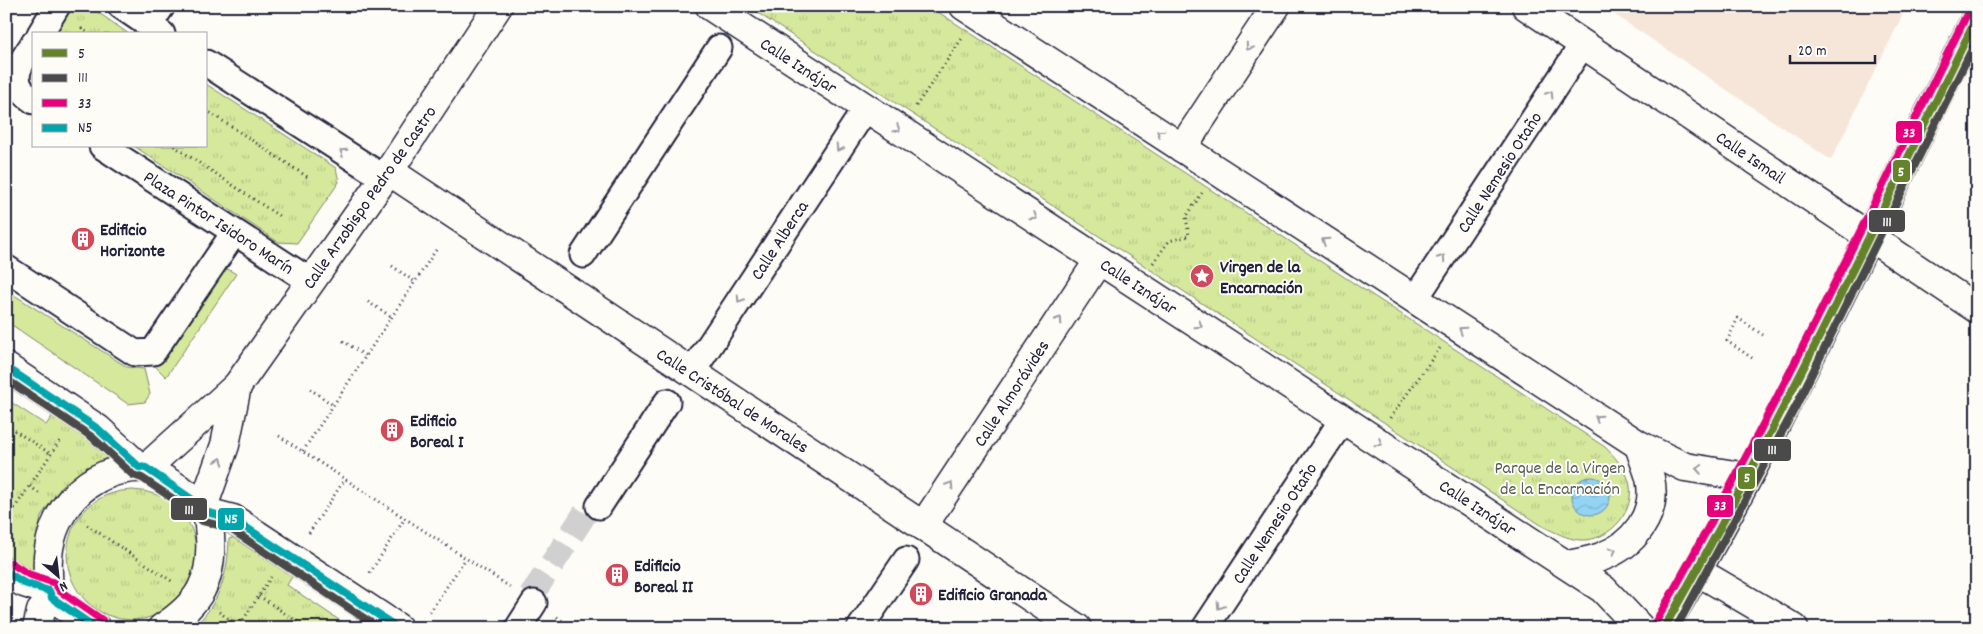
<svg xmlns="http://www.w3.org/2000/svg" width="1983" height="634" font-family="Dekko,sans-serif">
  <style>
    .built { fill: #f5e6d9 }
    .green { fill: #d6e89c; stroke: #7c856c }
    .park { fill: url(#park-tufts); stroke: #7c856c }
    .water { fill: url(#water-waves); stroke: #668daa }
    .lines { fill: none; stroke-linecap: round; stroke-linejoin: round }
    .street-tunnel { stroke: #d1d0d1; stroke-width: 25; stroke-dasharray: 25 12; stroke-linecap: butt }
    .street-casing { stroke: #22223b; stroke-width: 29 }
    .secondary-casing { stroke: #22223b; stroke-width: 31 }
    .primary-casing { stroke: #22223b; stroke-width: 31 }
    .path { stroke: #22223b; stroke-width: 3; stroke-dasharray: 1 4; stroke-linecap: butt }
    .street { stroke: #fdfcf7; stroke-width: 25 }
    .secondary { stroke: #fdfcf7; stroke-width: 28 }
    .primary { stroke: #fdfcf7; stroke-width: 28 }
    .bus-1-casing { stroke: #fdfcf7; stroke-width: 11 }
    .bus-2-casing { stroke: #fdfcf7; stroke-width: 11 }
    .bus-3-casing { stroke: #fdfcf7; stroke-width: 11 }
    .bus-4-casing { stroke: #fdfcf7; stroke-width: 11 }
    .bus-1 { stroke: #64832a; stroke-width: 8 }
    .bus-2 { stroke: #4a4a4a; stroke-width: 8 }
    .bus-3 { stroke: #e6007b; stroke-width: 8 }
    .bus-4 { stroke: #00a5ad; stroke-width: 8 }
    .oneway { stroke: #9a9aa2 }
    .labels { text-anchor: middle; stroke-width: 4; stroke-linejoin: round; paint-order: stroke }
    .street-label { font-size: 18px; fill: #22223b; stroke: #fdfcf7 }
    .poi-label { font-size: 18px; font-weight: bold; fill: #22223b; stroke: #fdfcf7; text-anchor: start }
    .park-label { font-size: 18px; fill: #585d58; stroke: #fdfcf7 }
    .line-badge { stroke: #fdfcf7; stroke-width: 2 }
    .badge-label { font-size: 14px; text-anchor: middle; font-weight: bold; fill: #fff }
  </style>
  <defs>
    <pattern id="park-tufts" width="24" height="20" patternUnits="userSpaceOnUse" patternTransform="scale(1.25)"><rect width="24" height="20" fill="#d6e89c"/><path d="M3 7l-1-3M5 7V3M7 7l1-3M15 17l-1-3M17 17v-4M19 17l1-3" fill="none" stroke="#b7c787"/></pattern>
    <pattern id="water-waves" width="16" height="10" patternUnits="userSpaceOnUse" patternTransform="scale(1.25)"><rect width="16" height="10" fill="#93d4f4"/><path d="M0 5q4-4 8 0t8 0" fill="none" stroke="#7eb6d2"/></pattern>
  </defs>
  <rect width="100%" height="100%" fill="#fdfcf7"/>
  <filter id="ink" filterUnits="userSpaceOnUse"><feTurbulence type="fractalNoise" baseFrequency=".02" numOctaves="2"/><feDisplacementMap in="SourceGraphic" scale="10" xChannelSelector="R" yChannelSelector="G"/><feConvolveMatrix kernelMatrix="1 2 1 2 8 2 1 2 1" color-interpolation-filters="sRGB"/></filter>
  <g filter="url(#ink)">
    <polygon class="built" points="1602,6 1907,6 1831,160"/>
    <g class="green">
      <polygon points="226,268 236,274 166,377 154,365 164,359"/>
      <polygon points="11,293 127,367 144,369 150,394 145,402 128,404 6,321 6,300"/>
    </g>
    <g class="park">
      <polygon points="68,6 89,6 129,34 50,34"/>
      <path d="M747 6H929L1605 447C1614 456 1623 466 1628 478 1639 508 1611 542 1580 540 1567 539 1555 532 1544 527Z"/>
      <polygon points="206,84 336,168 339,182 297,243 278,242 134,146 206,146"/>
      <polygon points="6,399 46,425 53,415 109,451 109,459 87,467 62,486 41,516 37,541 36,567 28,572 6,558"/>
      <circle cx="132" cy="555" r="65"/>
      <path d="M238 536 295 572 287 585 351 628H192C220 605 228 573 229 539Z"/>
    </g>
    <circle class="water" cx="1591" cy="496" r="19"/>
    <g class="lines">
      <polyline class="street-tunnel" points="531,596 586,512"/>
      <g class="street-casing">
        <g id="street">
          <polyline points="121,6 162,34"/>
          <polyline points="149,25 162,6"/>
          <polyline points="40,34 57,6"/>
          <path d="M34 43C19 65 5 82 34 101"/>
          <polyline points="206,63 384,178"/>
          <polyline points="102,146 310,281"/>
          <polyline points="583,255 719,48"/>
          <polyline points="6,268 135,353 153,352 234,233"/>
          <polyline points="1415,299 1583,44"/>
          <polyline points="692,372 866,108"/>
          <polyline points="599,506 667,402"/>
          <polyline points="518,628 534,603"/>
          <polyline points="860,628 906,560"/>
          <polyline points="1205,628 1343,419"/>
        </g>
      </g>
      <g class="secondary-casing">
        <g id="secondary">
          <polyline points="710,6 1603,589 1640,628"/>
          <polyline points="964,6 1639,445 1685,467 1747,477"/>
          <polyline points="1526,6 1977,309"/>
          <polyline points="1182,148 1276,6"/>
          <polyline points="389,171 1077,628"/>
          <polyline points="6,367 98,429 139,467"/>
          <polyline points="146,468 237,386 389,171 498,6"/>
          <polyline points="203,507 225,445 237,386"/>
          <polyline points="206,512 233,519 398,628"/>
          <polyline points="923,526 1099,260"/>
          <path d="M1567 565C1578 563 1591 561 1601 557 1634 545 1658 514 1650 478 1647 467 1642 456 1639 445"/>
          <polyline points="1697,571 1794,628"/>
          <polyline points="6,572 24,583 49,591"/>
          <polyline points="37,628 41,611 52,598"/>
          <path d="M96 628 52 598C48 590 48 581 48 572 44 515 87 465 146 468 159 477 194 496 203 507 209 513 209 528 210 536 213 581 199 604 162 628"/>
        </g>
      </g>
      <g class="primary-casing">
        <path id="primary" d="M1664 628C1780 431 1875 221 1977 16"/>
      </g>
      <g class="path">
        <polyline points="79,34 82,29 90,34"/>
        <polyline points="916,106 963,37"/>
        <polyline points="206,110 309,178"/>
        <polyline points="174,146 282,218"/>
        <polyline points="1153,263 1169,241 1189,236 1186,217 1202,193"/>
        <polyline points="392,266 415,282"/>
        <polyline points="368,302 392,317"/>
        <polyline points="343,341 366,356"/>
        <polyline points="1752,358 1727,341 1738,318 1763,335"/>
        <polyline points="310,389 333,405"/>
        <polyline points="1390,418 1440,348"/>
        <polyline points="6,425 51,454"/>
        <polyline points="279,436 513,589"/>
        <polyline points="303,451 436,250"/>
        <polyline points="30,486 41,495"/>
        <polyline points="6,521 61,439"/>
        <polyline points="87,525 173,582"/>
        <polyline points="309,533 345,479"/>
        <polyline points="370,573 405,518"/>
        <polyline points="259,596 307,628"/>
        <polyline points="219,612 239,626"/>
        <polyline points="430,612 466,558"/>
        <polyline points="557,617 572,628"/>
        <polyline points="238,628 271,577"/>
      </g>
      <use href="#street" class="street"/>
      <use href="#secondary" class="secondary"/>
      <use href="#primary" class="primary"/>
      <g class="bus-1-casing">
        <path id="bus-1" d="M1664 628C1778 429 1876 222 1977 17"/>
      </g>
      <g class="bus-2-casing">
        <g id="bus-2">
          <polyline points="6,379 92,437 133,475 142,478 196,514 202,521 229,528 379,628"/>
          <polyline points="1676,628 1796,406 1977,39"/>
        </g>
      </g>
      <g class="bus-3-casing">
        <g id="bus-3">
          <polyline points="11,563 28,574 55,583 60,591 102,620"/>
          <path d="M1655 623C1769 424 1867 217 1968 12"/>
        </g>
      </g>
      <g class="bus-4-casing">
        <g id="bus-4">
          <polyline points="6,367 98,429 139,467 146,468 203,507 206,512 233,519 398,628"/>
          <polyline points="6,572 24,583 49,591 52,598 96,628"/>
        </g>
      </g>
      <use href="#bus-1" class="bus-1"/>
      <use href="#bus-2" class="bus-2"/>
      <use href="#bus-3" class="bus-3"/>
      <use href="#bus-4" class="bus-4"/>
    </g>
    <defs><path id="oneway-chevron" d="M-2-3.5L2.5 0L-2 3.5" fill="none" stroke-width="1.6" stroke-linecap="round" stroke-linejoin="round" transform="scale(1.25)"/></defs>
    <g class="oneway">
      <use href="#oneway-chevron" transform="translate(1249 47) rotate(124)"/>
      <use href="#oneway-chevron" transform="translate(1550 94) rotate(-57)"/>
      <use href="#oneway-chevron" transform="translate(897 129) rotate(33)"/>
      <use href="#oneway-chevron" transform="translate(1160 133) rotate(-147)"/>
      <use href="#oneway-chevron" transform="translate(839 148) rotate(123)"/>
      <use href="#oneway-chevron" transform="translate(343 152) rotate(-147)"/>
      <use href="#oneway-chevron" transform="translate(1034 217) rotate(33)"/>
      <use href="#oneway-chevron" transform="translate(1325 241) rotate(-147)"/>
      <use href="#oneway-chevron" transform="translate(1442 258) rotate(-57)"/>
      <use href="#oneway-chevron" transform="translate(740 299) rotate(123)"/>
      <use href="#oneway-chevron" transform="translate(1059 320) rotate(-57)"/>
      <use href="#oneway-chevron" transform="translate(1199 325) rotate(33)"/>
      <use href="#oneway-chevron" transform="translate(1462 330) rotate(-147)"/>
      <use href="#oneway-chevron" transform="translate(1598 418) rotate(-147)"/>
      <use href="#oneway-chevron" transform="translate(1379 443) rotate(33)"/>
      <use href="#oneway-chevron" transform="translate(220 461) rotate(-70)"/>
      <use href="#oneway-chevron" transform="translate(1699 469) rotate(-171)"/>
      <use href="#oneway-chevron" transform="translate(950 485) rotate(-57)"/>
      <use href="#oneway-chevron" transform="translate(1613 551) rotate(-27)"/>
      <use href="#oneway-chevron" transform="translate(1220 606) rotate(123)"/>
    </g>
  </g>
  <defs>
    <g id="building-disc" transform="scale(1.25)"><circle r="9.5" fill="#d1495b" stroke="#fdfcf7"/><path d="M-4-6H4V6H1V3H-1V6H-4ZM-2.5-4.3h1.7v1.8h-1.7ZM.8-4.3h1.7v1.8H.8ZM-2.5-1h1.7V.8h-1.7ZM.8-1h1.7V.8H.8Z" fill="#fff"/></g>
    <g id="sight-disc" transform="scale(1.25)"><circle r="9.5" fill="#d1495b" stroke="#fdfcf7"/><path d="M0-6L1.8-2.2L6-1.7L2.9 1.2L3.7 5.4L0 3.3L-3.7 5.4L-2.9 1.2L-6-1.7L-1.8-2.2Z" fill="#fff"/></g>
  </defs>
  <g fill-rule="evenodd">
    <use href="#building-disc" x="83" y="239"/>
    <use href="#sight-disc" x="1202" y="276"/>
    <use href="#building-disc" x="392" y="430"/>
    <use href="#building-disc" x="617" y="575"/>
    <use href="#building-disc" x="921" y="594"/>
  </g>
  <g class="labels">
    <g class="street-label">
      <text transform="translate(799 65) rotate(33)" y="6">Calle Iznájar</text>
      <text transform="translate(1751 157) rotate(34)" y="6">Calle Ismail</text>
      <text transform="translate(1499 172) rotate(-57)" y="6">Calle Nemesio Otaño</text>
      <text transform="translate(369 197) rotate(-55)" y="6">Calle Arzobispo Pedro de Castro</text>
      <text transform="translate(219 222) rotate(33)" y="6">Plaza Pintor Isidoro Marín</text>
      <text transform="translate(779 240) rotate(-57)" y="6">Calle Alberca</text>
      <text transform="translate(1139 286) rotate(33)" y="6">Calle Iznájar</text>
      <text transform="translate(1011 393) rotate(-57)" y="6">Calle Almorávides</text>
      <text transform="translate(733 400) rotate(33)" y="6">Calle Cristóbal de Morales</text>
      <text transform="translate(1478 507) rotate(33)" y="6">Calle Iznájar</text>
      <text transform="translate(1274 523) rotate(-57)" y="6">Calle Nemesio Otaño</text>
    </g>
    <g class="poi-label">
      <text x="100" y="235">Edificio<tspan x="100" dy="21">Horizonte</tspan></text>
      <text x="1220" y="272">Virgen de la<tspan x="1220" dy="21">Encarnación</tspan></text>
      <text x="410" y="426">Edificio<tspan x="410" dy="21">Boreal I</tspan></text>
      <text x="634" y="571">Edificio<tspan x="634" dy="21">Boreal II</tspan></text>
      <text x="938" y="600">Edificio Granada</text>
    </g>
    <g class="park-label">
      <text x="1560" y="473">Parque de la Virgen<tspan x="1560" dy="21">de la Encarnación</tspan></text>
    </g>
  </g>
  <g class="line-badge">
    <rect x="1895" y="120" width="28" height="24" rx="5" fill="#e6007b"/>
    <rect x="1892" y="159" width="19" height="24" rx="5" fill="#64832a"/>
    <rect x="1868" y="209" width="38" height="24" rx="5" fill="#4a4a4a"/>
    <rect x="1753" y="438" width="39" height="24" rx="5" fill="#4a4a4a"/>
    <rect x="1737" y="466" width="19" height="24" rx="5" fill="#64832a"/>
    <rect x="1706" y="494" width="28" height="24" rx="5" fill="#e6007b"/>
    <rect x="170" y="497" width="38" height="24" rx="5" fill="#4a4a4a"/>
    <rect x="217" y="507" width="28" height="24" rx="5" fill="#00a5ad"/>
  </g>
  <g class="badge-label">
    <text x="1909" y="137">33</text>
    <text x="1901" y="176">5</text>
    <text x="1887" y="226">111</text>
    <text x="1772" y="454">111</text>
    <text x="1747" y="482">5</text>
    <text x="1720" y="510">33</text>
    <text x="189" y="514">111</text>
    <text x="231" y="523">N5</text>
  </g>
  <rect width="1983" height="634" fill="none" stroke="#fdfcf7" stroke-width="25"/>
  <rect x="12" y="12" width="1958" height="609" fill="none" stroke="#22223b" stroke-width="2" filter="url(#ink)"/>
  <rect x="32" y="32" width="175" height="115" fill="#fdfcf7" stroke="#a5a5ac"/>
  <rect x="42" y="49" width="25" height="8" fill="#64832a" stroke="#a5a5ac"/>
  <text x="78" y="58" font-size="15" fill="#22223b">5</text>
  <rect x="42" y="74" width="25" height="8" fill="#4a4a4a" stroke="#a5a5ac"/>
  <text x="78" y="82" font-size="15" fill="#22223b">111</text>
  <rect x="42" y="99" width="25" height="8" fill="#e6007b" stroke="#a5a5ac"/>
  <text x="78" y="108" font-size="15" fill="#22223b">33</text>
  <rect x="42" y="124" width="25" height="8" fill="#00a5ad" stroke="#a5a5ac"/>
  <text x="78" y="132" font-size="15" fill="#22223b">N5</text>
  <g transform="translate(58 576) rotate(152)" stroke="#fdfcf7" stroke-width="4" paint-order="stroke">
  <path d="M0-4L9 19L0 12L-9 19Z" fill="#22223b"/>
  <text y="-8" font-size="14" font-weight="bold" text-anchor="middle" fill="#22223b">N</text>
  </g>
  <path d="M1790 55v8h85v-8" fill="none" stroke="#22223b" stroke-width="2.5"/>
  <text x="1798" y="55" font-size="15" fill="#22223b" stroke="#fdfcf7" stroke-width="4" paint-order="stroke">20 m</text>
</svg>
